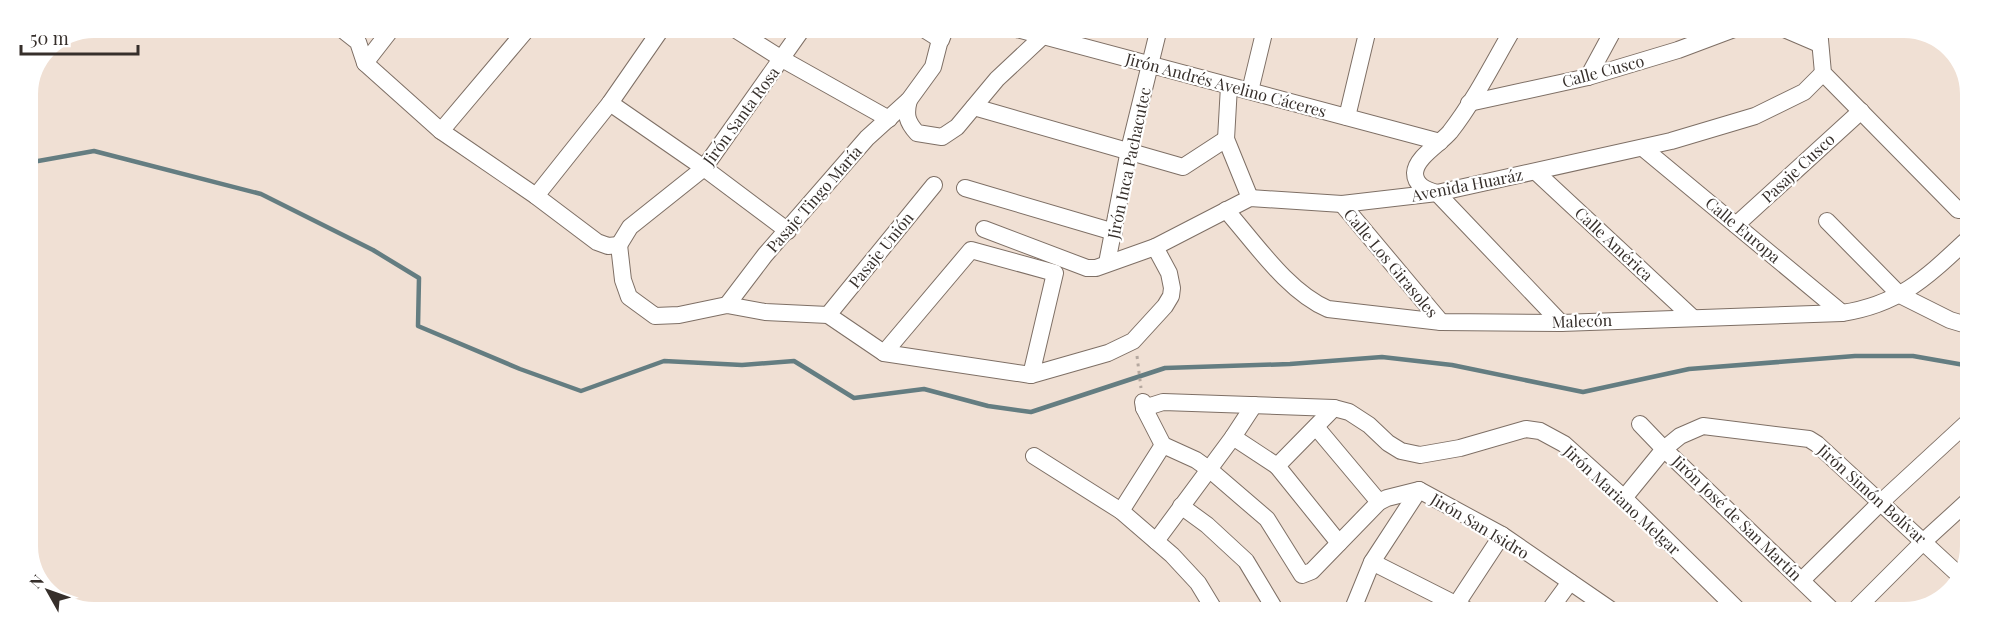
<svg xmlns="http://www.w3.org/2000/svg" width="1998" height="639" font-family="'Playfair Display',serif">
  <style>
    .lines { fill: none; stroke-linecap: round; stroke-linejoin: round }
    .stream { stroke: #647d81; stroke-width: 4.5 }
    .minor-casing { stroke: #7e6f65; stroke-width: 18 }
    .path { stroke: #b5a89f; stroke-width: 3; stroke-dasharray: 3 4.5; stroke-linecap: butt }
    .minor { stroke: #fff; stroke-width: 16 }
    .labels { text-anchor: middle; stroke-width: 4.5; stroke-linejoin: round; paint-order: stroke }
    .street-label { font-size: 16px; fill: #362f2b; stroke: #fff }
  </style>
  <rect width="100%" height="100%" fill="#f0e0d4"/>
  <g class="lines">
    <polyline class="stream" points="27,163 94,151 261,194 373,250 419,278 418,326 520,369 581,391 664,361 742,365 794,361 854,398 924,389 988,406 1031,412 1165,368 1290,364 1382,357 1452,365 1583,392 1689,369 1855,356 1913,356 1970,366"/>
    <g class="minor-casing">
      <g id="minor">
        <polyline points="339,27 358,42 365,63"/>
        <polyline points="393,27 365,63 441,131 536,196 597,242 608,246 619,245"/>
        <polyline points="733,28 782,59 889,119"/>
        <polyline points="922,28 941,40 944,32"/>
        <polyline points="1013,28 1440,142"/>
        <path d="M1513 29C1493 63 1475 100 1450 132 1440 144 1416 157 1415 173 1415 186 1427 190 1437 193L1561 323"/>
        <polyline points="1784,29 1819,44"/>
        <polyline points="1819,29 1823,73 1958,210 1970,210"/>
        <polyline points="1588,77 1614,29"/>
        <polyline points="1229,86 1226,139 1250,198"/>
        <polyline points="1250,91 1265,29"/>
        <path d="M909 100C905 115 907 122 917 133L942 137 957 127 997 79 1043 36 1045 29"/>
        <polyline points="610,103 704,168 788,231"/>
        <polyline points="1469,103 1588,77 1678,50 1734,29"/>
        <polyline points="974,107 1183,167 1226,139"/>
        <polyline points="1347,117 1368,29"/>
        <polyline points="441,131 528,28"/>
        <polyline points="1643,148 1842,313"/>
        <polyline points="1536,172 1692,317"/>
        <polyline points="965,188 1114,232"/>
        <polyline points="536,196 610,103 662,28"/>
        <polyline points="1342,204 1441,322"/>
        <path d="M1226 210C1255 243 1288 292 1328 309L1441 322 1561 323 1842 313C1901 304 1928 276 1970 237"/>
        <polyline points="1827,221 1900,295 1950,320 1970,326"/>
        <polyline points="1736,225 1861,111"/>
        <polyline points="984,229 1087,268 1096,268 1155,247 1250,198 1342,204 1437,193 1671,141 1755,116 1804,92 1823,73"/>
        <polyline points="619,245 623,280 629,297 655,316 679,315 727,305 765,312 828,315 884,353 971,250 1055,273 1031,375 1108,353 1133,341 1165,306 1171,296 1172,288 1169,273 1155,247"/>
        <polyline points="619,245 630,227 704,168 803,28"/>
        <polyline points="1107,263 1129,150 1159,28"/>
        <polyline points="727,305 765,255 867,138 909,100 933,67 943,28"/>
        <polyline points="828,315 934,185"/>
        <polyline points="884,353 1031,375"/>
        <polyline points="1143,402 1144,408 1163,445 1196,460 1210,470 1267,519 1302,575 1312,571 1379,502 1387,498 1419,490 1502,535 1614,612"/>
        <polyline points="1144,408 1163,402 1334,408 1349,412 1369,425 1388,443 1401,451 1420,455 1460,448 1526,429 1540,431 1564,444 1624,498 1740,612"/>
        <polyline points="1640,424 1664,449 1834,612"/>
        <polyline points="1316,427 1379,502"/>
        <polyline points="1233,437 1254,405"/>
        <polyline points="1034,456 1121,511 1172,555 1198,583 1215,611"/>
        <polyline points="1277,466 1339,543"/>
        <polyline points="1624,498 1664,449 1680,436 1703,426 1809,439 1817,444 1960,576"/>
        <polyline points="1181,506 1207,525 1246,561 1276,611"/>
        <polyline points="1121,511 1163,445"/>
        <polyline points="1156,541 1233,437 1277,466 1334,408"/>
        <polyline points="1372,562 1469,611"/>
        <polyline points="1802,580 1880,503 1969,421"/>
        <polyline points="1352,611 1372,562 1419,490"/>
        <polyline points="1452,611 1502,535"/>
        <polyline points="1548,612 1570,582"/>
        <polyline points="1853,612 1924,541 1969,500"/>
      </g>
    </g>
    <polyline class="path" points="1137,356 1141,388"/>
    <use href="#minor" class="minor"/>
  </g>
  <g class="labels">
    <g class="street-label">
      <text transform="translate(1603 71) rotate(-15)" y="6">Calle Cusco</text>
      <text transform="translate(1226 85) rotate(15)" y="6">Jirón Andrés Avelino Cáceres</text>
      <text transform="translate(741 116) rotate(-54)" y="6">Jirón Santa Rosa</text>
      <text transform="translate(1129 163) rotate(-78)" y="6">Jirón Inca Pachacutec</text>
      <text transform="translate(1798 168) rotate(-43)" y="6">Pasaje Cusco</text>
      <text transform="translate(1467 185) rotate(-11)" y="6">Avenida Huaráz</text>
      <text transform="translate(814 199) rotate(-49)" y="6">Pasaje Tingo María</text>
      <text transform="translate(1743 230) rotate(40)" y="6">Calle Europa</text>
      <text transform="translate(1614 244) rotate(43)" y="6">Calle América</text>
      <text transform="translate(881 250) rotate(-51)" y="6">Pasaje Unión</text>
      <text transform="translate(1391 263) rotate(50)" y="6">Calle Los Girasoles</text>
      <text transform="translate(1582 321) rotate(-2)" y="6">Malecón</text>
      <text transform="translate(1872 494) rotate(42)" y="6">Jirón Simón Bolívar</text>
      <text transform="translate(1622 500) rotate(43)" y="6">Jirón Mariano Melgar</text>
      <text transform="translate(1737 518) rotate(44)" y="6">Jirón José de San Martín</text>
      <text transform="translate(1480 526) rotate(31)" y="6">Jirón San Isidro</text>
    </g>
  </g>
  <path d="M0 0H1998V639H0ZM94 38H1904A56 56 0 0 1 1960 94V546A56 56 0 0 1 1904 602H94A56 56 0 0 1 38 546V94A56 56 0 0 1 94 38Z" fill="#fff" fill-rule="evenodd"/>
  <g transform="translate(48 591) rotate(310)" stroke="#ffffff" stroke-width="4.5" paint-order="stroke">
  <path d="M0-4.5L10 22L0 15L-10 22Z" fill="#362f2b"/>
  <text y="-9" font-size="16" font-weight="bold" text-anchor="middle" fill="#362f2b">N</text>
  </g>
  <path d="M21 45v9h117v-9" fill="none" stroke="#362f2b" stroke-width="3"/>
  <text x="30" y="45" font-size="18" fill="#362f2b" stroke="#ffffff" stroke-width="4.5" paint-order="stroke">50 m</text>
</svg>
